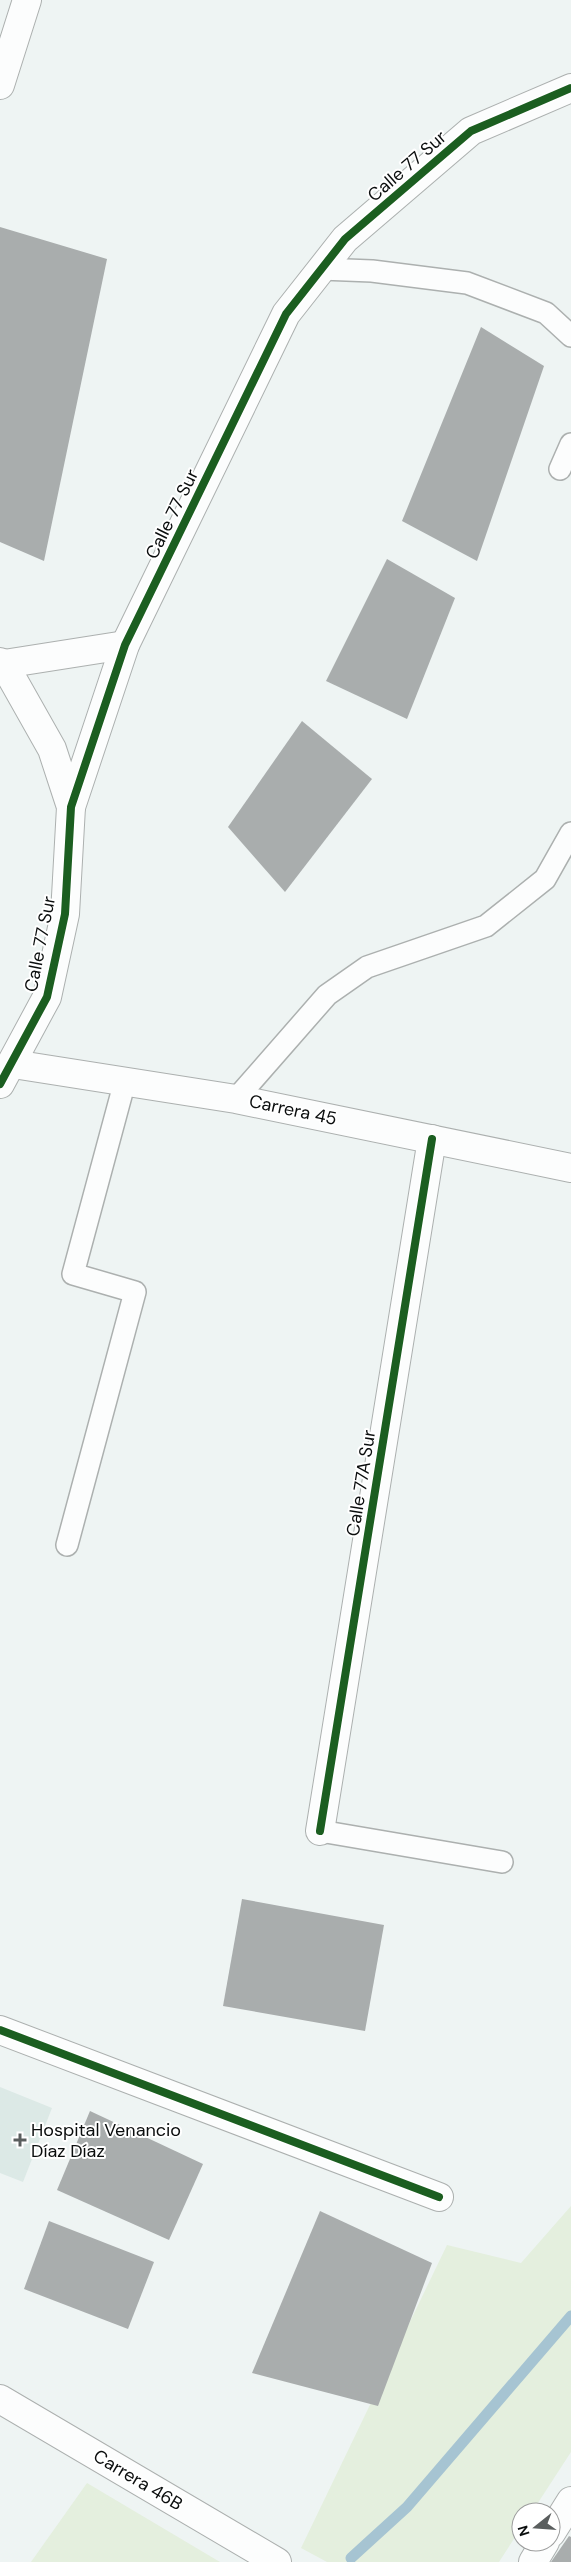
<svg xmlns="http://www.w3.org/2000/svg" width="571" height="2562" font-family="'DM Sans',sans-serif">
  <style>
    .built { fill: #dce9e6 }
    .green { fill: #e4efde }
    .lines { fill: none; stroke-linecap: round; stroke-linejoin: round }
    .stream { stroke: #a6c4d2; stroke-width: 11 }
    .building { fill: #a9adad }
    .lane-casing { stroke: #acb0af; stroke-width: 24 }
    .street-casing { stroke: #acb0af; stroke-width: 30 }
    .secondary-casing { stroke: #acb0af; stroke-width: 30 }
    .lane { stroke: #fcfdfd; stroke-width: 21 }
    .street { stroke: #fcfdfd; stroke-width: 28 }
    .secondary { stroke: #fcfdfd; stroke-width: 28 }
    .cycleway-casing { stroke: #fff; stroke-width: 11 }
    .cycleway { stroke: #1b5e20; stroke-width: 8 }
    .poi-dot { fill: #5a5e5e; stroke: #fff; stroke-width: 2 }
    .labels { text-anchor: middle; stroke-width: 4; stroke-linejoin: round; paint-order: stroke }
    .street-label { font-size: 18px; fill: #0a0d0d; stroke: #fff }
    .poi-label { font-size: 18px; fill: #0a0d0d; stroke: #fff; text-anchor: start }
  </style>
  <rect width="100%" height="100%" fill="#eef4f3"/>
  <polygon class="built" points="0,2087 52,2108 23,2182 0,2173"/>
  <g class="green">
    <polygon points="571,2206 571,2452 532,2512 521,2512 521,2528 499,2562 327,2562 301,2548 447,2245 521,2263"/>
    <polygon points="87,2483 220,2562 31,2562"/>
  </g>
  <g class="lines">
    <polyline class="stream" points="351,2558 407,2507 571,2316"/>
  </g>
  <g class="building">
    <polygon points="0,227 107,259 44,561 0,542"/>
    <polygon points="481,327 544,366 477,561 402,521"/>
    <polygon points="387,559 455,598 407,719 326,681"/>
    <polygon points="302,721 372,779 285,892 228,827"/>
    <polygon points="242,1899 384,1925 365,2031 223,2006"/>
    <polygon points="90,2111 203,2164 169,2240 57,2190"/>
    <polygon points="320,2211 432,2263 378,2406 252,2373"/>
    <polygon points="49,2221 154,2262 128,2329 24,2289"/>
    <polygon points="569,2536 571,2537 571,2562 551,2562"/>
  </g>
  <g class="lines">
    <g class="lane-casing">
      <g id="lane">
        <polyline points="321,269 372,271 467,283 546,313 571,336"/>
        <polyline points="560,469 571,444"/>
        <polyline points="236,1099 327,995 367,967 486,926 545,879 571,833"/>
        <polyline points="67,1545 135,1292 73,1274 125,1081"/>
        <polyline points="320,1831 502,1862"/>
      </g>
    </g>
    <g class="street-casing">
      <g id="street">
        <polyline points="0,85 27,0"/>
        <polyline points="4,664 125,645"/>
        <polyline points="71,807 125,645 286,314 345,239 471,131 571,88"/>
        <polyline points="13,1064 236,1099 571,1168"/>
        <polyline points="320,1831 432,1139"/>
        <polyline points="0,2030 439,2197"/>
        <polyline points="0,2399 277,2562"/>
        <polyline points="551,2533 571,2501"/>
        <polyline points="533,2562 545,2542"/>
      </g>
    </g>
    <g class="secondary-casing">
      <polyline id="secondary" points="0,662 4,664 52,749 71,807 65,914 47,997 0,1084"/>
    </g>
    <use href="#lane" class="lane"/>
    <use href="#street" class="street"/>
    <use href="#secondary" class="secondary"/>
    <g class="cycleway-casing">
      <g id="cycleway">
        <polyline points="0,1084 47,997 65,914 71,807 125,645 286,314 345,239 471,131 571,88"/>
        <polyline points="320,1831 432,1139"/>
        <polyline points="0,2030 439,2197"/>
      </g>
    </g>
    <use href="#cycleway" class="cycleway"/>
  </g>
  <path class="poi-dot" d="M17.5 2132.5h5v5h5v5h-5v5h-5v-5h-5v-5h5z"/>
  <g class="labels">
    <g class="street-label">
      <text transform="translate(407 166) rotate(-41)" y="6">Calle 77 Sur</text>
      <text transform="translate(172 514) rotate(-64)" y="6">Calle 77 Sur</text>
      <text transform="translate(40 944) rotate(-79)" y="6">Calle 77 Sur</text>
      <text transform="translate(293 1110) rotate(12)" y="6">Carrera 45</text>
      <text transform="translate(361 1483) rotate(-81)" y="6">Calle 77A Sur</text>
      <text transform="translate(138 2480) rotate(31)" y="6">Carrera 46B</text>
    </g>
    <g class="poi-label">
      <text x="31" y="2136">Hospital Venancio<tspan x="31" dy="21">Díaz Díaz</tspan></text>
    </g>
  </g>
  <g transform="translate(536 2527) rotate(253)"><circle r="24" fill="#ffffff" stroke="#9d9e9e"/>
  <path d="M0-4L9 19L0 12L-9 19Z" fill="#5a5e5e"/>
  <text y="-8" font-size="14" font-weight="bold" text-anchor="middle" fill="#0a0d0d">N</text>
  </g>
</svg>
